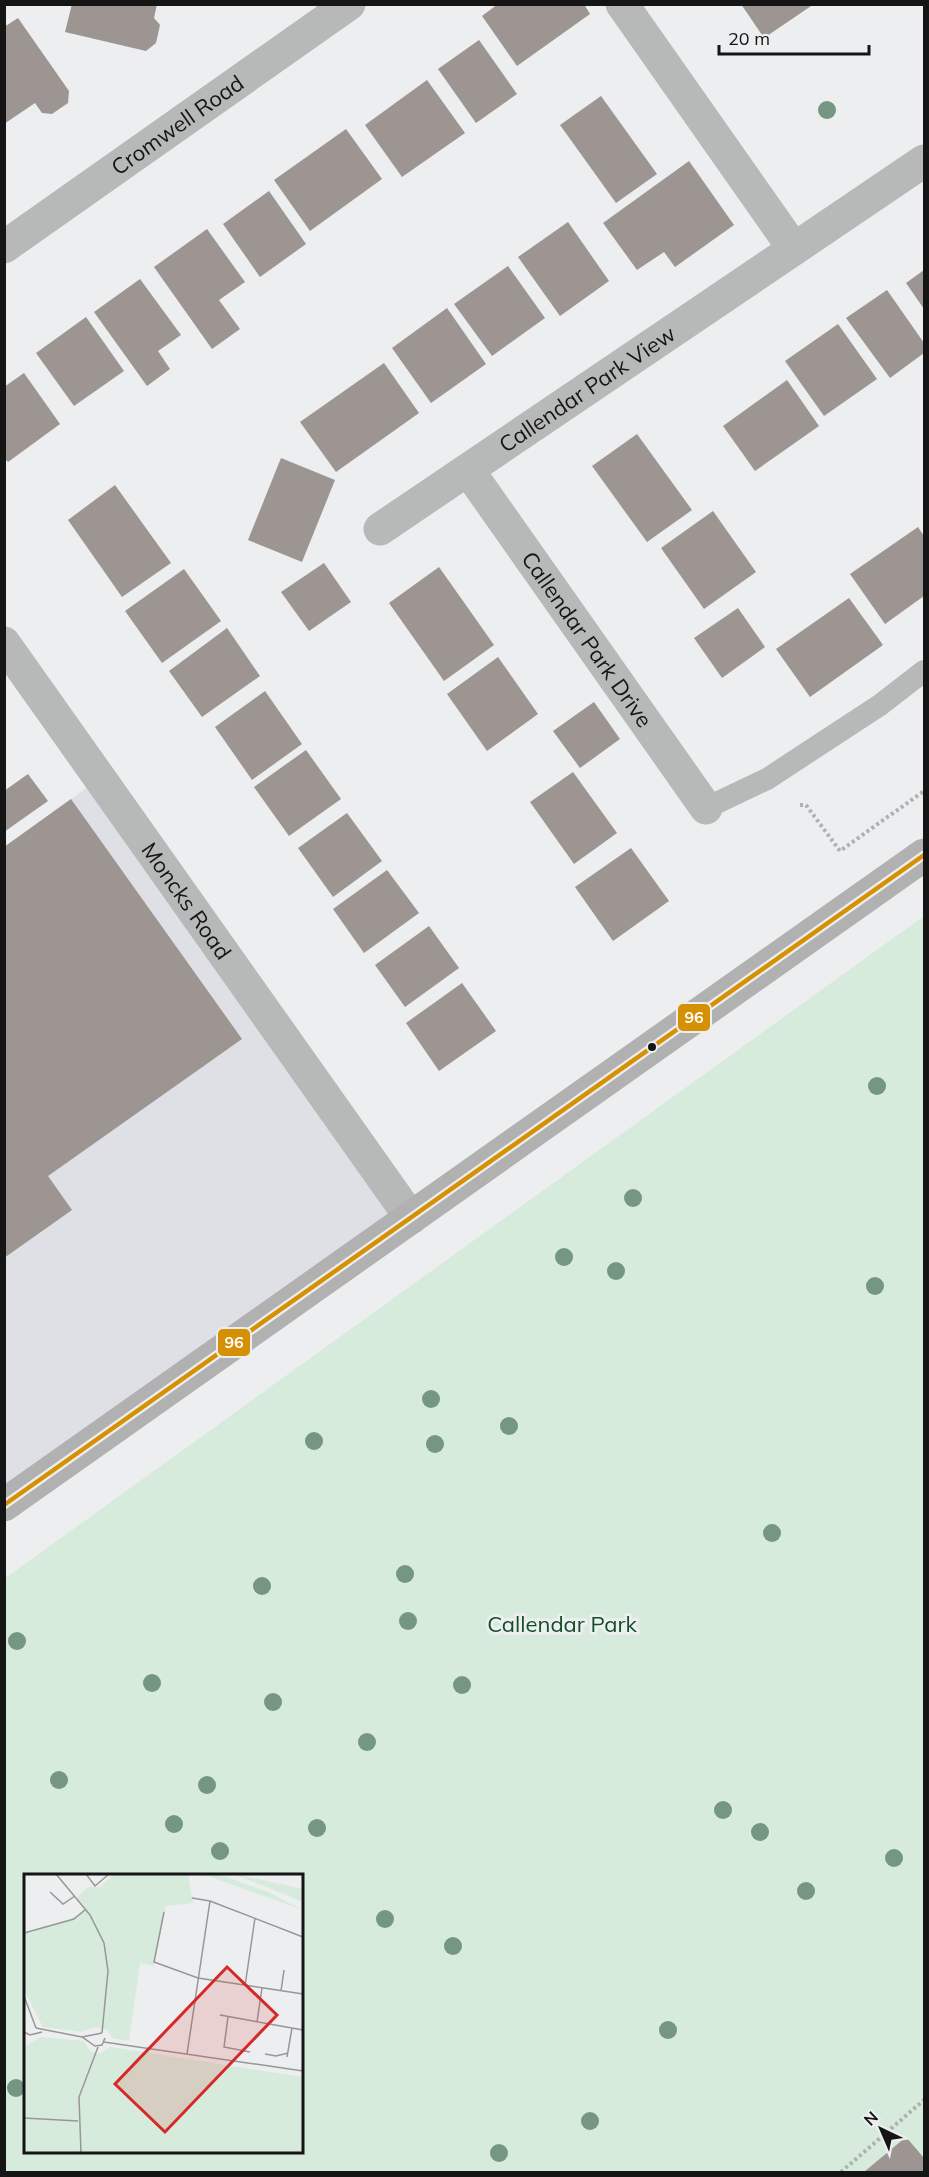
<svg xmlns="http://www.w3.org/2000/svg" width="929" height="2177" font-family="Mulish,sans-serif">
  <style>
    .built { fill: #dee0e5 }
    .green { fill: #d6ebdb; fill-rule: evenodd }
    .building { fill: #9c9591 }
    .lines { fill: none; stroke-linecap: round; stroke-linejoin: round }
    .path { stroke: #b0b0b0; stroke-width: 4; stroke-dasharray: 3 3; stroke-linecap: butt }
    .service { stroke: #b7b8b8; stroke-width: 22 }
    .minor { stroke: #b7b8b8; stroke-width: 33 }
    .primary { stroke: #b1b1b1; stroke-width: 33 }
    .bus-1-casing { stroke: #eceef0; stroke-width: 9 }
    .bus-1 { stroke: #d59003; stroke-width: 4.5 }
    .tree { fill: #759680 }
    .bus-dot { fill: #151516; stroke: #eceef0; stroke-width: 2 }
    .labels { text-anchor: middle; stroke-width: 6; stroke-linejoin: round; paint-order: stroke }
    .street-label { font-size: 22px; fill: #151516; stroke: #eceef0 }
    .park-label { font-size: 22px; fill: #124e26; stroke: #eceef0 }
    .inset-road { fill: none; stroke: #979798; stroke-width: 1.5 }
    .view { fill: #d62828; fill-opacity: 0.15; stroke: #d62828; stroke-width: 3 }
    .inset-edge { fill: none; stroke: #151516; stroke-width: 3 }
    .line-badge { stroke: #eceef0; stroke-width: 2 }
    .badge-label { font-size: 16px; text-anchor: middle; font-weight: bold; fill: #fff }
  </style>
  <rect width="100%" height="100%" fill="#edeeef"/>
  <polygon class="built" points="106,774 411,1218 4,1505 4,847"/>
  <path class="green" d="M924 916V2172H5L4 1579ZM26 1876H302V2152H26Z"/>
  <g class="building">
    <polygon points="72,4 157,4 154,18 160,25 156,43 146,51 65,32"/>
    <polygon points="498,4 584,4 590,14 517,66 482,16"/>
    <polygon points="741,4 814,4 764,38"/>
    <polygon points="18,18 69,91 68,103 52,114 42,113 35,103 4,124 4,27"/>
    <polygon points="479,40 517,94 476,123 438,69"/>
    <polygon points="427,80 465,133 402,177 365,125"/>
    <polygon points="601,96 657,174 616,203 560,125"/>
    <polygon points="346,129 382,179 310,231 274,180"/>
    <polygon points="689,161 734,225 675,267 664,252 637,270 603,223"/>
    <polygon points="269,191 306,244 260,277 223,224"/>
    <polygon points="568,222 609,281 560,316 518,257"/>
    <polygon points="207,229 245,282 219,300 240,329 212,349 154,267"/>
    <polygon points="508,266 545,318 492,356 454,304"/>
    <polygon points="924,270 924,309 906,283"/>
    <polygon points="140,279 181,335 158,351 170,369 147,386 94,312"/>
    <polygon points="887,290 924,343 924,353 890,378 846,318"/>
    <polygon points="447,308 486,364 431,403 392,348"/>
    <polygon points="86,317 124,371 74,406 36,353"/>
    <polygon points="838,324 877,379 824,416 785,361"/>
    <polygon points="384,363 419,413 336,472 300,422"/>
    <polygon points="24,373 60,424 8,462 4,458 4,387"/>
    <polygon points="787,380 819,426 755,471 723,426"/>
    <polygon points="637,434 692,510 647,542 592,466"/>
    <polygon points="281,458 335,480 302,562 248,540"/>
    <polygon points="115,485 171,563 122,597 68,520"/>
    <polygon points="713,511 756,572 704,609 661,548"/>
    <polygon points="918,527 924,536 924,596 885,624 850,574"/>
    <polygon points="324,563 351,602 309,631 281,592"/>
    <polygon points="439,567 494,645 444,681 389,603"/>
    <polygon points="184,569 221,621 162,663 125,611"/>
    <polygon points="849,598 883,645 810,697 776,649"/>
    <polygon points="738,608 765,647 722,678 694,638"/>
    <polygon points="227,628 260,676 202,717 169,671"/>
    <polygon points="498,657 538,714 487,751 447,694"/>
    <polygon points="265,691 302,744 252,780 215,727"/>
    <polygon points="594,702 620,739 580,768 553,731"/>
    <polygon points="306,750 341,799 289,836 254,787"/>
    <polygon points="573,772 617,833 574,864 530,802"/>
    <polygon points="28,774 48,801 4,832 4,791"/>
    <polygon points="71,799 242,1039 48,1176 72,1210 4,1258 4,847"/>
    <polygon points="347,813 382,861 333,897 298,848"/>
    <polygon points="631,848 669,901 613,941 575,887"/>
    <polygon points="387,870 419,913 364,953 333,909"/>
    <polygon points="429,926 459,968 405,1007 375,965"/>
    <polygon points="462,983 496,1031 439,1071 406,1023"/>
    <polygon points="906,2137 924,2158 924,2172 864,2172"/>
  </g>
  <g class="lines">
    <g class="path">
      <polyline points="800,805 806,805 840,851 924,791"/>
      <polyline points="841,2172 924,2100"/>
    </g>
    <polyline class="service" points="706,808 767,779 880,705 924,671"/>
    <g class="minor">
      <polyline points="622,4 794,249"/>
      <path id="s1" d="M4 247 349 4"/>
      <path id="s2" d="M468 470 706 808"/>
      <path id="s3" d="M380 529 924 161"/>
      <path id="s4" d="M4 643 411 1218"/>
    </g>
    <polyline class="primary" points="4,1505 924,855"/>
    <g class="bus-1-casing">
      <polyline id="bus-1" points="4,1505 924,855"/>
    </g>
    <use href="#bus-1" class="bus-1"/>
  </g>
  <g class="tree">
    <circle cx="827" cy="110" r="9"/>
    <circle cx="877" cy="1086" r="9"/>
    <circle cx="633" cy="1198" r="9"/>
    <circle cx="564" cy="1257" r="9"/>
    <circle cx="616" cy="1271" r="9"/>
    <circle cx="875" cy="1286" r="9"/>
    <circle cx="431" cy="1399" r="9"/>
    <circle cx="509" cy="1426" r="9"/>
    <circle cx="314" cy="1441" r="9"/>
    <circle cx="435" cy="1444" r="9"/>
    <circle cx="772" cy="1533" r="9"/>
    <circle cx="405" cy="1574" r="9"/>
    <circle cx="262" cy="1586" r="9"/>
    <circle cx="408" cy="1621" r="9"/>
    <circle cx="17" cy="1641" r="9"/>
    <circle cx="152" cy="1683" r="9"/>
    <circle cx="462" cy="1685" r="9"/>
    <circle cx="273" cy="1702" r="9"/>
    <circle cx="367" cy="1742" r="9"/>
    <circle cx="59" cy="1780" r="9"/>
    <circle cx="207" cy="1785" r="9"/>
    <circle cx="723" cy="1810" r="9"/>
    <circle cx="174" cy="1824" r="9"/>
    <circle cx="317" cy="1828" r="9"/>
    <circle cx="760" cy="1832" r="9"/>
    <circle cx="220" cy="1851" r="9"/>
    <circle cx="894" cy="1858" r="9"/>
    <circle cx="806" cy="1891" r="9"/>
    <circle cx="385" cy="1919" r="9"/>
    <circle cx="453" cy="1946" r="9"/>
    <circle cx="668" cy="2030" r="9"/>
    <circle cx="16" cy="2088" r="9"/>
    <circle cx="590" cy="2121" r="9"/>
    <circle cx="499" cy="2153" r="9"/>
  </g>
  <circle class="bus-dot" cx="652" cy="1047" r="5"/>
  <g class="labels">
    <g class="street-label">
      <text dy="8" stroke="none"><textPath href="#s1" startOffset="212">Cromwell Road</textPath></text>
      <text dy="8" stroke="none"><textPath href="#s3" startOffset="250">Callendar Park View</textPath></text>
      <text dy="8" stroke="none"><textPath href="#s2" startOffset="207">Callendar Park Drive</textPath></text>
      <text dy="8" stroke="none"><textPath href="#s4" startOffset="316">Moncks Road</textPath></text>
    </g>
    <g class="park-label">
      <text x="562" y="1632">Callendar Park</text>
    </g>
  </g>
  <g transform="translate(24 1874)">
    <rect width="279" height="279" fill="#edeeef"/>
    <path d="M90 0H194L244 18 279 36 184 2 164 0 169 29 142 32 130 92 116 89 105 167 88 164 83 156 71 153 57 158 19 153 0 116V59L43 47 62 35 52 24 64 13H76ZM210 0 279 15V28L250 16ZM17 163 60 167 66 177 76 180 86 173 279 203V279H0V173Z" fill="#d6ebdb"/>
    <path class="inset-road" d="M32 0 66 41 80 69 84 97 78 159M62 0 71 12 85 0M26 18 39 30 51 22M168 24 186 27 279 63M140 38 130 88 174 104 279 120M0 59 50 45 62 35M221 112 231 44M257 117 260 96M0 122 12 154M196 141 279 156M204 143 200 173 226 178M233 148 238 114M12 154 58 163 71 172 78 171 81 164M0 158 6 161 18 158M58 163 78 159M80 168 279 197M163 180 186 27M241 180 252 182 264 179M263 183 268 154M0 244 54 247M57 279 55 223 74 173M66 279H122"/>
    <path class="view" d="M203 93 253 141 141 258 91 210Z"/>
    <rect width="279" height="279" class="inset-edge"/>
  </g>
  <g class="line-badge">
    <rect x="677" y="1003" width="34" height="29" rx="6" fill="#d59003"/>
    <rect x="217" y="1328" width="34" height="29" rx="6" fill="#d59003"/>
  </g>
  <g class="badge-label">
    <text x="694" y="1023">96</text>
    <text x="234" y="1348">96</text>
  </g>
  <rect width="929" height="2177" fill="none" stroke="#151516" stroke-width="12"/>
  <g transform="translate(881 2129) rotate(316)" stroke="#eceef0" stroke-width="4.5" paint-order="stroke">
  <path d="M0-4.5L10 22L0 15L-10 22Z" fill="#151516"/>
  <text y="-9" font-size="16" font-weight="bold" text-anchor="middle" fill="#151516">N</text>
  </g>
  <path d="M719 45v9h150v-9" fill="none" stroke="#151516" stroke-width="3"/>
  <text x="728" y="45" font-size="18" fill="#151516" stroke="#eceef0" stroke-width="4.5" paint-order="stroke">20 m</text>
</svg>
